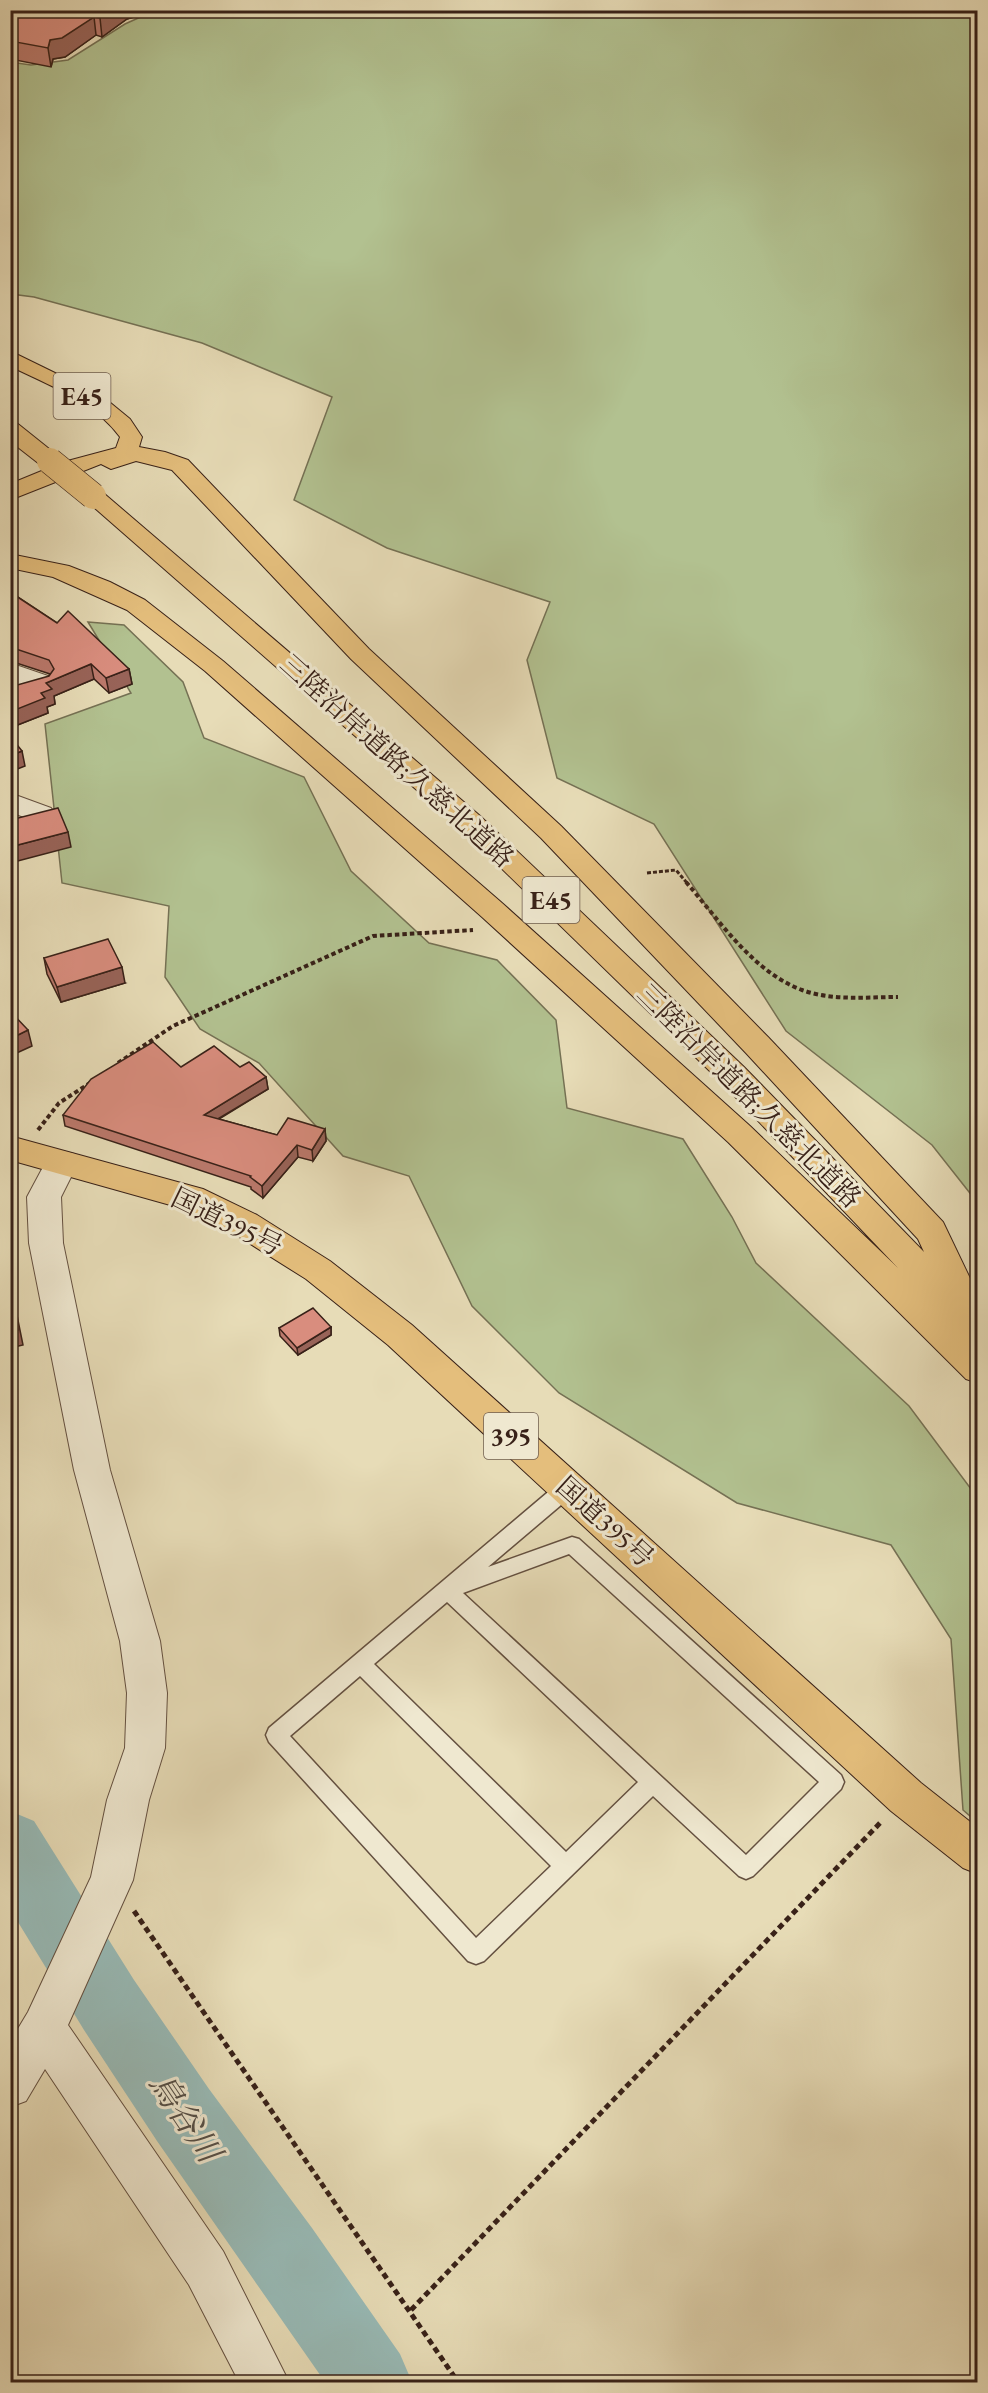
<svg xmlns="http://www.w3.org/2000/svg" width="988" height="2393" font-family="'EB Garamond','Noto Serif JP',serif">
  <style>
    .green { fill: #b2c190; stroke: #757154; stroke-width: 1.5 }
    .lines { fill: none; stroke-linecap: round; stroke-linejoin: round }
    .river { fill: #98bab6; fill-rule: evenodd }
    .lane-casing { stroke: #645040; stroke-width: 3 }
    .street-casing { stroke: #645040; stroke-width: 2 }
    .highway-casing { stroke: #382118; stroke-width: 2 }
    .path-far2 { stroke: #382118; stroke-width: 3; stroke-dasharray: 4 2; stroke-linecap: butt }
    .path-far1 { stroke: #382118; stroke-width: 4; stroke-dasharray: 4.5 3; stroke-linecap: butt }
    .path { stroke: #382118; stroke-width: 5; stroke-dasharray: 6 4; stroke-linecap: butt }
    .lane { fill: #efe8d0; fill-rule: evenodd }
    .street { fill: #efe8d0; fill-rule: evenodd }
    .highway { fill: #e4be7c; fill-rule: evenodd }
    .highway-bridge-casing { stroke: #382118; stroke-width: 27; stroke-linecap: butt }
    .highway-bridge { stroke: #e4be7c; stroke-width: 26 }
    .wall { fill: #bb796c; stroke: #382118; stroke-width: 1.5 }
    .shaded-wall { fill: #986358; stroke: #382118; stroke-width: 1.5 }
    .building { fill: #d98d7e; stroke: #382118; stroke-width: 1.5 }
    .labels { text-anchor: middle; stroke-width: 6; stroke-linejoin: round; paint-order: stroke }
    .shield { fill: #efe8d0; stroke: #6f5d4f; stroke-width: 1.5 }
    .shield-label { font-size: 26px; font-weight: bold; fill: #382118 }
    .street-label { font-size: 27px; fill: #382118; stroke: #efe8d0 }
    .near-water-label { font-size: 33px; font-style: italic; fill: #554f47; stroke: #efe8d0 }
  </style>
  <rect width="100%" height="100%" fill="#e7dcb7"/>
  <filter id="stains"><feTurbulence type="fractalNoise" baseFrequency=".00333" numOctaves="4"/><feColorMatrix values="0 0 0 0 .2 0 0 0 0 .09 0 0 0 0 .02 0 0 0 .5 -.17"/></filter>
  <radialGradient id="worn" r=".72"><stop offset=".6" stop-color="#630" stop-opacity="0"/><stop offset="1" stop-color="#630" stop-opacity=".3"/></radialGradient>
  <g class="green">
    <polygon points="156,10 960,10 977,14 977,1202 932,1145 786,1031 654,824 557,778 527,660 550,602 387,548 294,500 332,397 202,343 34,297 11,294 10,62 31,65 68,60 125,24"/>
    <polygon points="88,622 124,625 183,682 204,738 304,777 351,871 429,943 497,960 556,1020 567,1108 683,1139 732,1217 756,1263 909,1406 977,1497 977,1822 963,1810 951,1639 891,1545 737,1503 559,1393 472,1306 409,1176 343,1156 259,1063 200,1029 165,977 169,906 62,883 45,724 131,693"/>
  </g>
  <g class="lines">
    <polygon class="river" points="10,1811 34,1821 134,1980 209,2089 312,2228 400,2354 412,2382 325,2382 157,2141 84,2030 10,1909"/>
    <g class="lane-casing">
      <path id="lane" d="M567 1480 574 1482 576 1488 574 1494 488 1567 572 1537 579 1539 841 1775 844 1782 841 1789 753 1876 746 1879 739 1876 653 1796 484 1961 476 1964 468 1961 269 1742 266 1735 269 1728 560 1482ZM569 1554 819 1782 746 1855 463 1593ZM447 1602 638 1782 566 1852 374 1664ZM360 1676 551 1866 476 1938 290 1736Z"/>
    </g>
    <g class="street-casing">
      <g id="street">
        <polygon points="10,663 51,677 55,683 51,689 10,701 10,684 17,682 10,680"/>
        <polygon points="10,793 51,808 55,814 51,820 41,823 10,812"/>
        <polygon points="62,1151 74,1154 78,1163 61,1197 63,1243 110,1470 160,1641 167,1693 165,1748 149,1800 133,1880 68,2025 223,2251 289,2382 239,2382 189,2285 45,2069 26,2101 10,2107 10,2042 28,2012 91,1877 107,1800 125,1748 127,1693 120,1641 74,1470 29,1243 27,1197 50,1154"/>
      </g>
    </g>
    <g class="highway-casing">
      <g id="highway">
        <path d="M10 351 102 396 130 419 142 437 139 447 165 452 188 460 369 649 561 826 768 1037 943 1222 978 1295V1383L966 1379 728 1142 482 917 205 671 127 610 53 577 10 568V554L69 566 110 582 145 600 223 661 502 903 750 1126 898 1268 722 1083 459 827 81 496 85 491H101L479 815 744 1067 924 1252 918 1239 746 1053 541 838 351 659 172 470 136 461 111 469 101 464 10 500V484L49 468 42 466 10 441V422L18 424 58 456 60 463 116 448 120 437C94 401 48 385 10 366Z"/>
        <polygon points="10,1136 203,1189 257,1215 330,1261 412,1325 921,1783 978,1828 978,1874 963,1868 891,1811 388,1345 306,1279 233,1233 181,1208 10,1160"/>
      </g>
    </g>
    <polyline class="path-far2" points="647,873 676,870 687,883"/>
    <g class="path-far1">
      <path d="M686 882C719 920 753 972 802 990 832 1001 867 997 898 997"/>
      <polyline points="118,1063 173,1026 373,936 473,930"/>
      <polyline points="38,1130 59,1103 90,1083"/>
    </g>
    <g class="path">
      <polyline points="134,1911 458,2382"/>
      <polyline points="411,2310 881,1822"/>
    </g>
    <use href="#lane" class="lane"/>
    <use href="#street" class="street"/>
    <use href="#highway" class="highway"/>
    <g class="highway-bridge-casing">
      <polyline id="highway-bridge" points="50,461 93,496"/>
    </g>
    <use href="#highway-bridge" class="highway-bridge"/>
  </g>
  <g class="wall">
    <polygon points="13,10 157,10 127,19 102,37 96,35 65,57 53,59 51,67 10,59 10,15 14,14"/>
    <polygon points="10,592 57,623 129,669 132,684 109,693 94,679 54,696 55,704 47,707 48,713 10,728 50,674 10,661"/>
    <polygon points="44,958 125,983 61,1002 47,974"/>
    <polygon points="181,1067 240,1067 266,1077 268,1089 219,1119 277,1135 325,1129 326,1141 313,1161 298,1157 263,1198 251,1189 251,1187 65,1126 63,1115"/>
    <polygon points="331,1327 331,1335 298,1355 280,1336 279,1328"/>
  </g>
  <g class="shaded-wall">
    <polygon points="110,10 157,10 127,19 102,37 100,18"/>
    <polygon points="94,17 96,35 65,57 53,59 51,67 48,48 50,40"/>
    <polygon points="91,664 94,679 54,696 55,704 47,707 48,713 10,728 10,712 41,693 46,683"/>
    <polygon points="129,669 132,684 109,693 106,678"/>
    <polygon points="22,751 25,766 10,772 10,756"/>
    <polygon points="68,832 71,847 10,863 10,847"/>
    <polygon points="122,967 125,983 61,1002 57,987"/>
    <polygon points="28,1030 32,1046 10,1056 10,1039"/>
    <polygon points="266,1077 268,1089 206,1126 204,1115"/>
    <polygon points="325,1129 326,1141 313,1161 312,1150"/>
    <polygon points="297,1145 298,1157 263,1198 262,1186"/>
    <polygon points="10,1281 23,1345 10,1348"/>
    <polygon points="331,1327 331,1335 298,1355 297,1348"/>
  </g>
  <g class="building">
    <polygon points="18,10 110,10 100,18 94,17 62,38 50,40 48,48 10,41 10,15 19,12"/>
    <polygon points="10,592 57,623 68,611 129,669 106,678 91,664 46,683 52,689 41,693 45,698 10,712 10,687 49,676 54,669 49,660 10,647"/>
    <polygon points="10,736 22,751 10,756"/>
    <polygon points="58,808 68,832 10,847 10,820"/>
    <polygon points="108,939 122,967 57,987 44,958"/>
    <polygon points="10,1011 28,1030 10,1039"/>
    <polygon points="153,1042 181,1067 214,1046 240,1067 249,1062 266,1077 204,1115 277,1135 288,1118 325,1129 312,1150 297,1145 262,1186 250,1177 251,1176 63,1115 91,1079"/>
    <polygon points="10,1289 18,1330 10,1332"/>
    <polygon points="313,1308 331,1327 297,1348 279,1328"/>
    <polygon points="187,2378 190,2382 182,2382"/>
  </g>
  <g class="labels">
    <g class="shield">
      <rect x="53.5" y="373" width="57" height="46" rx="4.5"/>
      <rect x="522.5" y="877" width="57" height="46" rx="4.5"/>
      <rect x="484" y="1413" width="54" height="46" rx="4.5"/>
    </g>
    <g class="shield-label">
      <text x="82" y="405">E45</text>
      <text x="551" y="909">E45</text>
      <text x="511" y="1445">395</text>
    </g>
    <g class="street-label">
      <text transform="translate(397 761) rotate(42)" y="9">三陸沿岸道路;久慈北道路</text>
      <text transform="translate(749 1096) rotate(45)" y="9">三陸沿岸道路;久慈北道路</text>
      <text transform="translate(227 1222) rotate(26)" y="9">国道395号</text>
      <text transform="translate(605 1522) rotate(42)" y="9">国道395号</text>
    </g>
    <g class="near-water-label">
      <text transform="translate(186 2117) rotate(56)" y="12">鳥谷川</text>
    </g>
  </g>
  <rect width="988" height="2393" fill="none" stroke="#e7dcb7" stroke-width="36"/>
  <rect x="12" y="12" width="964" height="2369" fill="none" stroke="#382118" stroke-width="3"/>
  <rect x="18" y="18" width="952" height="2357" fill="none" stroke="#382118" stroke-width="1.5"/>
  <rect width="100%" height="100%" filter="url(#stains)"/>
  <rect width="100%" height="100%" fill="url(#worn)"/>
</svg>
